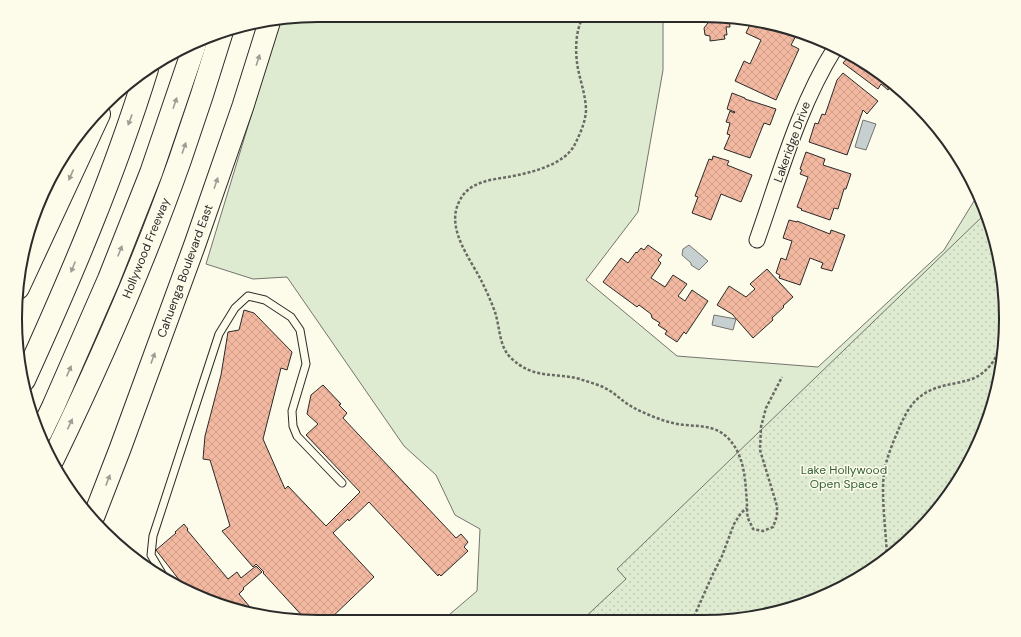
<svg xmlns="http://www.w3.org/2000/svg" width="1021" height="637" font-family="'DM Sans',sans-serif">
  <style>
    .grass { fill: #deebd1; stroke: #74746e }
    .park { fill: url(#park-dots); stroke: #74746e }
    .water { fill: #c7d0d0; stroke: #74746e }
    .building { fill: url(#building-cross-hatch); stroke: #2b2b2b }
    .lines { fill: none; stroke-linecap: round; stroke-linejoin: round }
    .service-casing { stroke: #2b2b2b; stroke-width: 9 }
    .minor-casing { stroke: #2b2b2b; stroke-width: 17 }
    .secondary-casing { stroke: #2b2b2b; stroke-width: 23 }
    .motorway-casing { stroke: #2b2b2b; stroke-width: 24 }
    .path { stroke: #6a6964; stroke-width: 2.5; stroke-dasharray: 3 2; stroke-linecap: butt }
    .service { stroke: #fdfbea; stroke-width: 7 }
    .minor { stroke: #fdfbea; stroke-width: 15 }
    .secondary { stroke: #fdfbea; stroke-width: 21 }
    .motorway { stroke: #fdfbea; stroke-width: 22 }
    .oneway { fill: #9e9d94 }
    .labels { text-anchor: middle; stroke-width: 3; stroke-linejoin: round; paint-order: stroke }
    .street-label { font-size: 12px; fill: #2b2b2b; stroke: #fdfbea }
    .park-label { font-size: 12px; fill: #34623c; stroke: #fdfbea }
    .rim { fill: none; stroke: #2b2b2b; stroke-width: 2 }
  </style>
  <defs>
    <pattern id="park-dots" width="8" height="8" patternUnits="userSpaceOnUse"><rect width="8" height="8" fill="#deebd1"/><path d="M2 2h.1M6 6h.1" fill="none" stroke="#bfcab4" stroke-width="1.8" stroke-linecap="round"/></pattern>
    <pattern id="building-cross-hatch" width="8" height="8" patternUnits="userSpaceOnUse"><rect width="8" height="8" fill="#f2b8a0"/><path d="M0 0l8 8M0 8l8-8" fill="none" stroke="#d09e8a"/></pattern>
  </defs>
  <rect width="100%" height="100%" fill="#fdfbea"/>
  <polygon class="grass" points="319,15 663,17 663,70 638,212 586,280 677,356 818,367 944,250 974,201 979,197 990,221 837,591 781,612 723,621 443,620 477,591 480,529 455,515 436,475 404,446 287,277 253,279 206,264 280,21"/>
  <polygon class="park" points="986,213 990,221 1003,279 1005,339 996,397 975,453 943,503 902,547 837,591 781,612 723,621 581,621 626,579 617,569"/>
  <g class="water">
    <polygon points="863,120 876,124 866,150 855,147"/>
    <polygon points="689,245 708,261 699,270 691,265 691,263 682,255 683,249"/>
    <polygon points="714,315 736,319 733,330 712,325"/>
  </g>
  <g class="building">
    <polygon points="708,17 731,18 729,18 730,27 726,27 727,35 724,35 725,39 710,41 710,36 705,35 704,28 708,23"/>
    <polygon points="752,20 790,30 797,34 791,45 799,49 776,100 735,81 744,61 750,64 761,40 746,33"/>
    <polygon points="849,56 887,78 893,83 888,90 881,84 878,89 843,63"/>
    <polygon points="843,73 878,101 867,114 863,110 847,155 809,142 815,123 818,124 822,114 825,115 837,80"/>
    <polygon points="732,93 745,98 745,99 776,109 770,125 764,123 750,158 724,149 730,135 727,134 730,123 726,122 730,111 734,113 735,112 727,109"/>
    <polygon points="806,152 825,159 823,165 851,174 846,189 844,189 838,209 834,208 830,220 801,210 802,209 797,207 808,177 800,174 802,170 800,169"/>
    <polygon points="713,156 729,161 727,165 752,175 741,202 721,194 711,220 692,213 698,197 695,196 709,159 712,160"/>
    <polygon points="789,220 797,222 797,221 830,234 831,230 845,235 832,271 821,268 823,263 810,258 800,285 779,278 780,275 776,273 781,258 786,260 792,241 783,238"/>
    <polygon points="648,245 662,255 658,260 661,263 651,278 665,287 673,275 687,284 678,296 685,301 692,290 708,301 686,334 684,332 677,342 665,334 667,331 658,325 660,323 652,318 651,314 639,305 637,307 603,282 621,258 628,263 636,252 637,253 641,248 644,250"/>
    <polygon points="767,269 793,297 783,306 784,307 772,318 773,320 753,338 732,314 717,305 729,286 746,297 755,289 750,284"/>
    <polygon points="244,310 254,313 292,352 287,370 281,368 263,439 285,489 288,486 326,526 360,492 306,435 318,424 307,414 311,395 323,385 341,404 339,405 347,413 343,418 456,538 461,534 468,542 464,547 468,551 441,576 439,574 438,576 369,502 349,521 348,519 333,533 374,577 329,620 306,620 263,573 264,572 256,564 253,567 222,531 230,526 210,460 203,459 205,436 221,375 228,332 239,330"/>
    <polygon points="184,524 188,529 187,530 228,579 237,572 241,578 256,566 262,572 243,588 244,589 239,594 255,613 203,599 187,590 156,550 176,533 175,532"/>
  </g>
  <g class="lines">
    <g class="service-casing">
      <g id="service">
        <polyline points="822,40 835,49"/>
        <polyline points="164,577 151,555 153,536 219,334 235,308 248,296 265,300 291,317 300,330 306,364 292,411 293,426 297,436 342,483"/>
      </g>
    </g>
    <g class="minor-casing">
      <path id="minor" d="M757 240C780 175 798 107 835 48"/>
    </g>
    <g class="secondary-casing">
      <polyline id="secondary" points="94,516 120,449 195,244 243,106 269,23"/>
    </g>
    <g class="motorway-casing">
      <g id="motorway">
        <polyline points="18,288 99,114"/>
        <path d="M24 380C70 279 114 176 147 69"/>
        <polyline points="41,432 53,407 109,279 151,173 195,44"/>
        <path d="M53 459C100 362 144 262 180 160 195 117 209 74 222 31"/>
      </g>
    </g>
    <g class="path">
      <path d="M583 17C575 32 575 52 578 69 581 83 586 97 586 111 585 123 580 134 575 144 565 165 530 173 508 177 489 180 468 182 459 202 446 228 469 257 481 280 486 290 491 301 495 312 500 327 499 347 511 358 534 380 554 372 580 379 588 382 597 384 605 388 615 393 623 402 634 408 646 414 660 420 673 423 692 428 712 422 728 438 745 456 745 479 747 503 747 508 747 514 748 518 749 522 752 525 753 529L763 531 773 527 777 516V506L760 450 761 427 766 408 782 377"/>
      <path d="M887 557C886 531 881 498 884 472 887 456 894 440 900 426 905 415 911 403 921 396 935 385 952 385 969 380 992 373 1002 349 1005 328"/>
      <polyline points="692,621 712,576 722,556 734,524 741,513 747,508"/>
    </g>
    <use href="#service" class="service"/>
    <use href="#minor" class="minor"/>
    <use href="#secondary" class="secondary"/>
    <use href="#motorway" class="motorway"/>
  </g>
  <defs><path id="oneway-solid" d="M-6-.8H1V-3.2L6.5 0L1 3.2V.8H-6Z"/></defs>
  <g class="oneway">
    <use href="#oneway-solid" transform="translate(258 60) rotate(-72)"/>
    <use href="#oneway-solid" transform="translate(175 103) rotate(-71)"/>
    <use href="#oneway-solid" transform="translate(130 120) rotate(110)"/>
    <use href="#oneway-solid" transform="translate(184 148) rotate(-71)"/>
    <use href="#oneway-solid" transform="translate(71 175) rotate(114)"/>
    <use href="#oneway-solid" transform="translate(216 183) rotate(-71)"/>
    <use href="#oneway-solid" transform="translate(120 251) rotate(-68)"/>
    <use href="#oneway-solid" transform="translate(73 267) rotate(112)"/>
    <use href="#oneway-solid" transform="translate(153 358) rotate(-70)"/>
    <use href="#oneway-solid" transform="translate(69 371) rotate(-66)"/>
    <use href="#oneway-solid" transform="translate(70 424) rotate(-65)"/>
    <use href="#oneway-solid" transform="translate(108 480) rotate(-69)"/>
  </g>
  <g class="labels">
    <g class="street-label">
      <text transform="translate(792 142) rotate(-70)" y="4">Lakeridge Drive</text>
      <text transform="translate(146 248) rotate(-68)" y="4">Hollywood Freeway</text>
      <text transform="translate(185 271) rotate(-70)" y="4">Cahuenga Boulevard East</text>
    </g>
    <g class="park-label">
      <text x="844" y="474">Lake Hollywood<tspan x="844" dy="14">Open Space</tspan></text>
    </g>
  </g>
  <path d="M0 0H1021V637H0ZM318 22H703A296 296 0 0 1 999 318V319A296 296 0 0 1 703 615H318A296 296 0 0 1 22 319V318A296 296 0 0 1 318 22Z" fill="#fdfbea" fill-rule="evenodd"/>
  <path class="rim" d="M318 22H703A296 296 0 0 1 999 318V319A296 296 0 0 1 703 615H318A296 296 0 0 1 22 319V318A296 296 0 0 1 318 22Z"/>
</svg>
